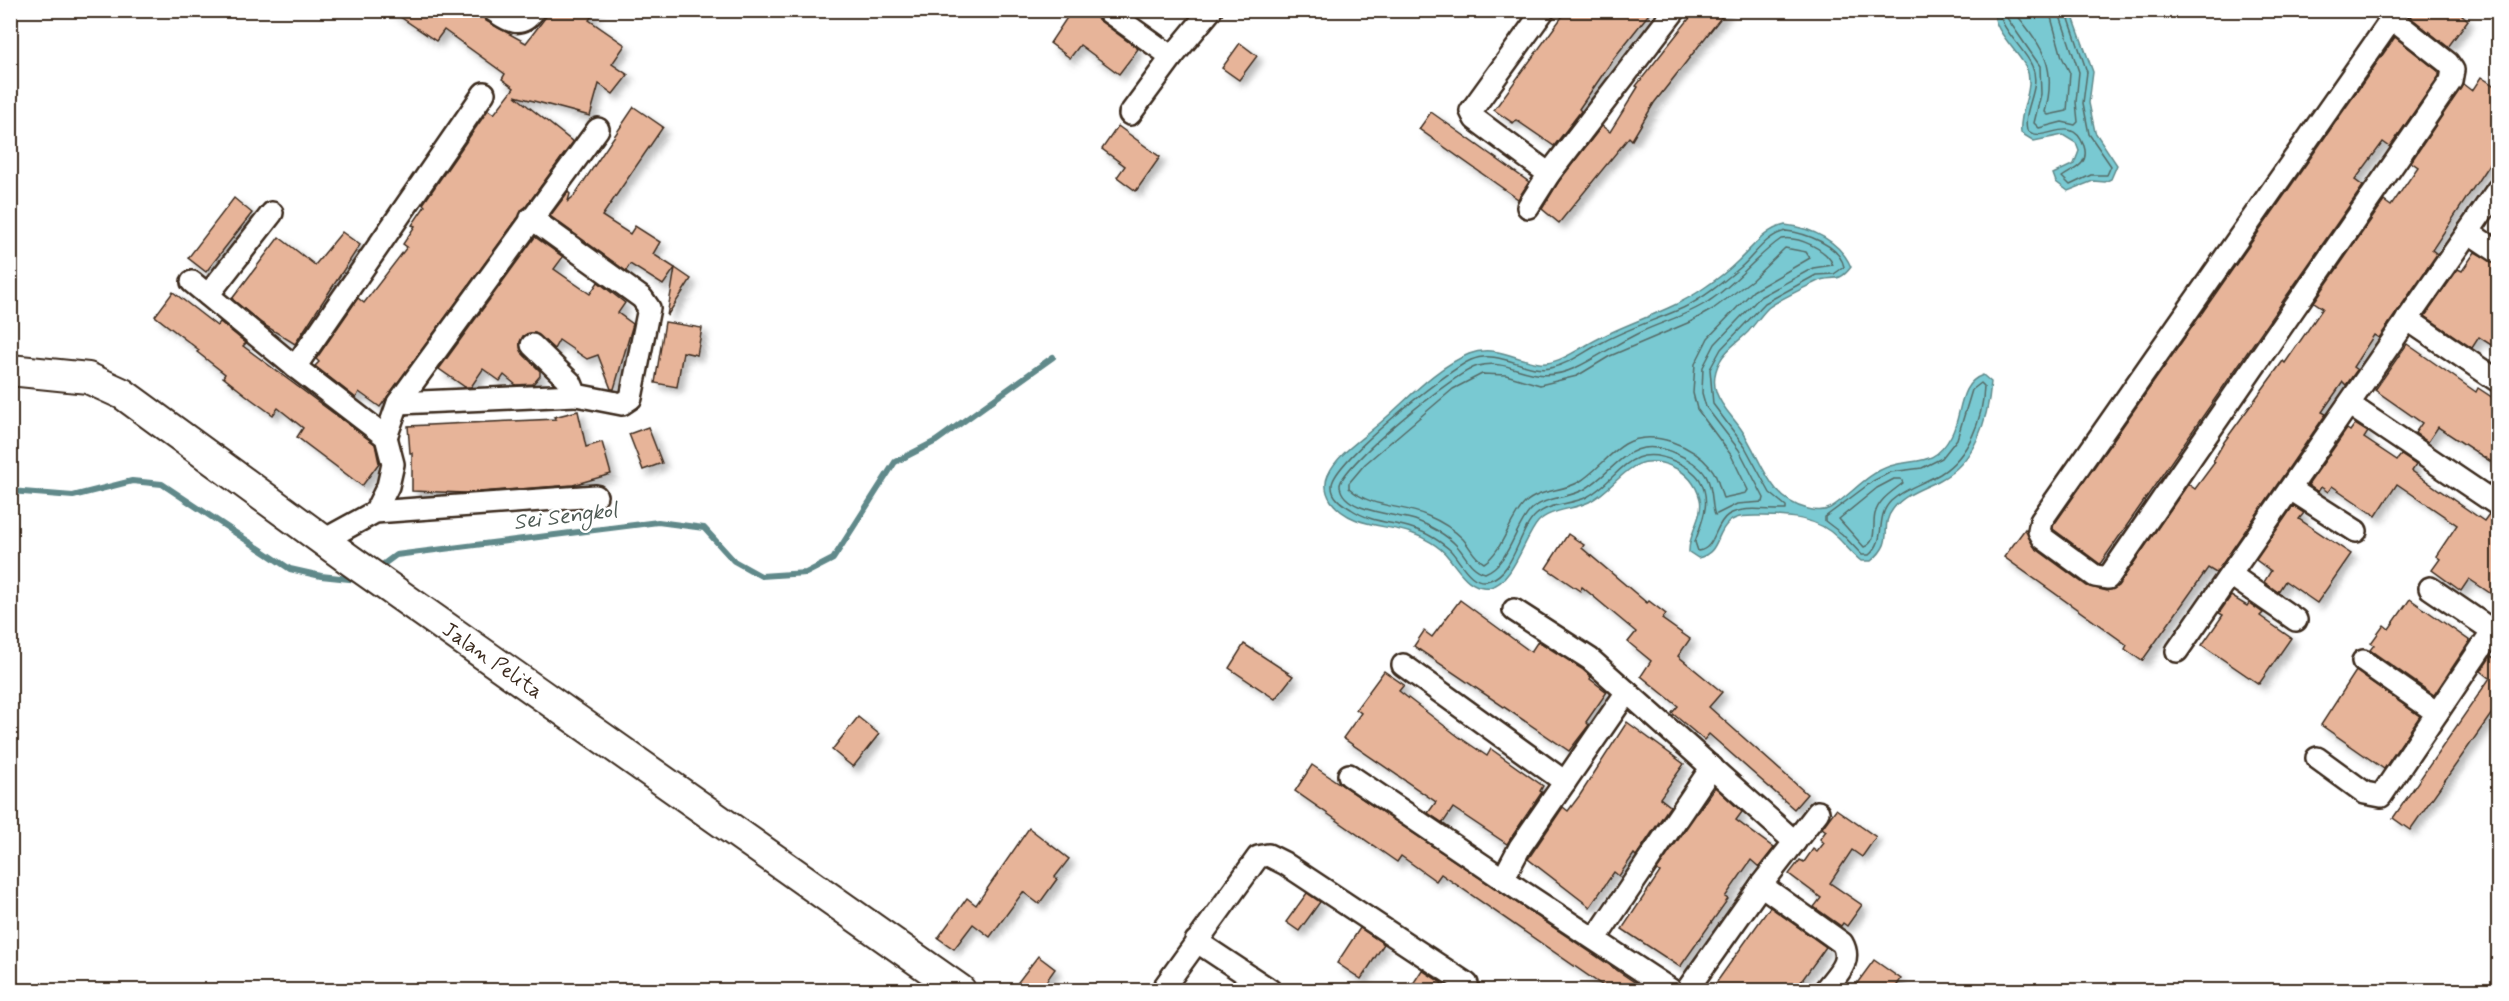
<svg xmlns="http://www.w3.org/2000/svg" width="2509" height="1001" font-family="Mynerve,sans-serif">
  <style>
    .water { fill: #79c9d2; stroke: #60898a; stroke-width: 1.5 }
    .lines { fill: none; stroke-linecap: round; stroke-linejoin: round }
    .shore { stroke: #546a66; stroke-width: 1.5 }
    .stream { stroke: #60898a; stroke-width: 6 }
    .building { fill: #e7b499; stroke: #3b2a1e; stroke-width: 1.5; filter: url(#shadow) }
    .street-casing { stroke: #3b2a1e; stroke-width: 26 }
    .secondary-casing { stroke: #3b2a1e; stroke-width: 34 }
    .street { stroke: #fff; stroke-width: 21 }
    .secondary { stroke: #fff; stroke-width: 30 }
    .labels { text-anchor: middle; stroke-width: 5; stroke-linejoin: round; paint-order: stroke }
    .street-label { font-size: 21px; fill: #3b2a1e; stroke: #fff }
    .water-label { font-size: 22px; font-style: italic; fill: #4e5a54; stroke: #fff }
  </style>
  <defs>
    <filter id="shadow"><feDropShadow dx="5.5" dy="5.5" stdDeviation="3" flood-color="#0004"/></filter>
  </defs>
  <rect width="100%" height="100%" fill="#fff"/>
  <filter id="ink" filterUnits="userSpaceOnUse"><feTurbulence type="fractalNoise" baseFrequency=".0167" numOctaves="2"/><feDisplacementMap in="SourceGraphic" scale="12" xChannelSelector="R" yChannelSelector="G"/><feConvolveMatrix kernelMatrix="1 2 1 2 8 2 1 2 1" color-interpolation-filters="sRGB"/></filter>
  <g filter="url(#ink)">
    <g class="water">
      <path d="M1995 11H2071L2093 72 2089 103 2095 132 2117 165 2111 179 2105 182 2093 181 2068 191 2056 182 2053 174 2074 164 2079 151 2076 143 2063 135 2034 141 2021 133C2018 111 2036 88 2026 67 2018 52 1990 26 1995 11Z"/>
      <path d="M1785 225C1812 228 1840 241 1851 267 1838 285 1831 274 1816 282 1806 287 1776 301 1768 308 1761 315 1755 324 1748 332 1739 341 1726 349 1720 361 1704 391 1726 408 1741 429 1762 459 1768 500 1808 509 1816 511 1823 512 1830 508 1851 495 1866 474 1890 466 1917 458 1934 467 1951 436 1963 415 1957 384 1983 375L1991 382C1988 420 1975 462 1940 480 1925 488 1904 494 1893 509 1878 528 1897 540 1871 561H1861C1852 554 1846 546 1838 538 1817 517 1789 516 1761 516 1751 516 1738 515 1729 522 1715 534 1720 553 1698 558L1689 552C1688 534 1704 516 1700 499 1696 484 1687 473 1673 467 1629 448 1621 486 1589 502 1573 510 1550 509 1538 522 1524 538 1513 583 1490 587 1469 590 1459 570 1448 557 1440 546 1423 537 1411 533 1384 524 1350 527 1331 501 1326 493 1324 484 1328 475 1337 455 1358 442 1374 428 1405 403 1431 370 1469 354 1495 344 1516 360 1539 363 1555 365 1572 353 1585 346 1622 323 1669 313 1704 288 1716 280 1728 271 1738 261 1753 247 1765 229 1785 225Z"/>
    </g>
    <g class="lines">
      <g class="shore">
        <path d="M2000 10C1998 27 2025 49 2032 66 2042 88 2022 109 2027 130 2044 146 2071 111 2084 146 2090 165 2073 169 2062 177L2070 185 2091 175H2107L2111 166 2089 134 2083 103 2087 72 2066 10"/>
        <polyline points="2008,10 2007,18 2040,66 2041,94 2034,123 2039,128 2062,122 2075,125 2078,122 2076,102 2079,72 2058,10"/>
        <path d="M2017 10V15C2044 49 2057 68 2045 112L2048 115 2067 111 2070 73 2062 57 2049 10"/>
        <path d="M1786 231C1805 233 1840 245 1844 267L1834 274 1816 275 1765 303 1721 349 1710 369 1713 404 1745 447 1770 493 1786 506V510C1768 511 1744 505 1728 515 1714 524 1716 549 1698 551L1695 542C1702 521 1712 502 1700 480 1695 472 1683 464 1674 461 1628 441 1620 479 1587 497 1571 505 1549 503 1536 515 1518 531 1515 572 1490 580 1470 587 1460 559 1449 549 1444 545 1438 540 1432 537 1407 521 1375 526 1351 509 1342 504 1331 497 1332 485 1333 462 1446 371 1471 360 1499 348 1525 373 1550 368 1570 364 1585 351 1603 342 1629 328 1656 320 1683 308 1704 298 1723 282 1741 267 1755 255 1766 235 1786 231Z"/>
        <path d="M1781 239C1798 236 1827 249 1833 265L1813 268 1760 297 1715 344 1703 367 1702 393 1706 407 1739 450 1764 498 1763 502 1737 504 1715 515C1711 507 1714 489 1706 476 1700 466 1687 458 1677 454 1629 433 1619 468 1585 489 1569 499 1544 496 1530 511 1514 528 1509 564 1485 573 1470 569 1467 557 1457 546 1447 535 1429 525 1415 520 1397 514 1342 512 1340 486 1338 468 1456 371 1478 366 1514 357 1531 388 1575 368 1598 357 1619 342 1643 331 1665 321 1688 315 1709 301 1736 284 1756 256 1781 239Z"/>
        <path d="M1785 248 1806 252 1810 258 1753 291 1708 338 1695 364 1693 393 1697 409 1731 455 1748 490 1746 493 1723 498C1719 488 1718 476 1711 468 1693 446 1653 428 1625 444 1608 454 1596 472 1579 482 1562 492 1540 489 1525 503 1508 520 1504 550 1484 563 1473 557 1471 548 1463 539 1454 530 1440 521 1428 516 1402 504 1371 509 1349 488V483L1365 464 1453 389 1482 374 1506 375 1540 385 1577 376 1610 356 1690 322 1713 309 1752 280Z"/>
        <path d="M1981 383 1984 386C1983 419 1969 456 1940 474 1924 483 1905 488 1891 501 1874 518 1888 539 1869 555H1862L1842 534 1825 521V517L1873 481 1891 472 1922 468 1942 458 1957 439 1972 390Z"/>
        <path d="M1894 479H1901L1903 483C1892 492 1879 499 1875 514 1872 526 1878 542 1864 547L1839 519 1877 488Z"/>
      </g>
      <g class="stream">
        <polyline points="10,491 73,496 132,481 162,484 290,569 321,576 359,580"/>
        <polyline points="377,569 396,555 658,522 704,528 734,561 761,576 806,573 833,559 895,462 936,441 1053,357"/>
      </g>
    </g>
    <g class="building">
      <polygon points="390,10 480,10 486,21 526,43 551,10 596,10 589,20 625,45 612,64 628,75 613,94 599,84 590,116 515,96 573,142 380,407 359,392 356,398 315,366 319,362 316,359 358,298 364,303 407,247 403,244 415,226 412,225 425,206 423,204 488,110 494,114 514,88 502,79 505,74 444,30 436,41"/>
      <polygon points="1072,10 1094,10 1099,20 1138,49 1119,74 1080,45 1070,58 1050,43"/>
      <polygon points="1567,10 1652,10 1614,58 1579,109 1581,111 1554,146 1516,120 1513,123 1494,110"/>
      <polygon points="1696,10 1727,10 1654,103 1632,140 1629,137 1559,223 1542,209 1559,181 1602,126 1610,132 1638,87 1636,86"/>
      <polygon points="2415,10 2456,10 2468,20 2448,47 2410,17"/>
      <polygon points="2395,37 2439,72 2439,76 2390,147 2383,142 2355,180 2363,186 2100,564 2053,529 2053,526"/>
      <polygon points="1240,43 1257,56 1239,80 1222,68"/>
      <polygon points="2481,77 2499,89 2499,162 2493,158 2432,250 2437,254 2379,338 2374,335 2353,367 2357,370 2346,385 2343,382 2322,412 2326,414 2216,573 2208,568 2142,661 2125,649 2127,645 2004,557 2025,529 2035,548 2087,586 2107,591 2118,586 2188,484 2195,489 2215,462 2213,461 2224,442 2283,361 2285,363 2323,308 2314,302 2384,201 2391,206 2418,167 2411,162 2463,84 2472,91"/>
      <polygon points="634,107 663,127 602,216 630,234 635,226 660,242 653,254 675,268 663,285 630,264 626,271 550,216 568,192 570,194 568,201 574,196"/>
      <polygon points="1431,112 1529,182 1518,199 1419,129"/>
      <polygon points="1118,126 1160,157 1136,191 1117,177 1125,166 1102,149"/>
      <polygon points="234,198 252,213 206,272 188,258"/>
      <polygon points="342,232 360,245 295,344 261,323 232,299 279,237 315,265"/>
      <polygon points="535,237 563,257 554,269 590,294 598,282 625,303 618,313 633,324 614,389 611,389 598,355 587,359 559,340 554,349 535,333 523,336 520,342 523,354 540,371 540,376 533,384 516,385 504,375 500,381 483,369 471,387 465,387 439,369"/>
      <polygon points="2475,252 2499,265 2499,350 2479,337 2472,348 2425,316 2458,269 2462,271"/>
      <polygon points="675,268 691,279 667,316"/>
      <polygon points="173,292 217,326 220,322 246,343 243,346 375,444 379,463 362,486 297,437 303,428 278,408 273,415 251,399 223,377 225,374 197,352 199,350 155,316"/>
      <polygon points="665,322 702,328 697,355 683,352 677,387 655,383"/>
      <polygon points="2407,344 2476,392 2478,388 2499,402 2499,467 2438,427 2428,442 2415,433 2422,423 2375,390"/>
      <polygon points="578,411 586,447 602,442 611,474 573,485 466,493 412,491 412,453 410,453 408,426 556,419 554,417"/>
      <polygon points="2355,424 2368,432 2364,438 2397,460 2401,455 2416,465 2412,471 2484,521 2489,514 2499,518 2499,599 2469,579 2461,591 2432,570 2440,559 2436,556 2457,525 2397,484 2376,516 2332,486 2328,492 2321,487 2318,492 2308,485 2347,429 2350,431"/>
      <polygon points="648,427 662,463 643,470 629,434"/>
      <polygon points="2293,506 2304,513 2299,519 2351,554 2317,603 2285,581 2278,592 2264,582 2271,571 2256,560"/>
      <polygon points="1568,534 1584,545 1582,548 1647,603 1649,601 1666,614 1662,619 1690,639 1678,656 1722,692 1709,707 1807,794 1794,809 1709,734 1704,740 1672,713 1678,706 1641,676 1651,661 1628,642 1636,632 1582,587 1580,591 1546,568"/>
      <polygon points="2231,596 2247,606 2249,603 2263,613 2260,616 2291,638 2259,684 2202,645 2223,615 2219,613"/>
      <polygon points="2410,599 2470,641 2434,695 2370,650 2374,645 2371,643 2384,625 2389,629"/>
      <polygon points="1460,600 1531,652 1538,641 1582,669 1591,677 1590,679 1607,692 1586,722 1589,725 1569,751 1414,646 1424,631 1432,637"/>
      <polygon points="1244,644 1293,676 1275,699 1229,668"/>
      <polygon points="2491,656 2499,661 2499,703 2410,830 2393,818 2490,678 2481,671"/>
      <polygon points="1384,671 1404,685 1399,691 1459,737 1487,756 1491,749 1543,786 1540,791 1542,792 1507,844 1453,808 1443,823 1428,813 1436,802 1343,738 1361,713 1356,709"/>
      <polygon points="2356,671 2420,716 2384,769 2321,725"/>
      <polygon points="858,717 879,734 853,767 832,750"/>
      <polygon points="1627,722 1684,764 1660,798 1670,806 1636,856 1634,854 1619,876 1614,872 1590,907 1528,859 1563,807 1568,811 1580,795"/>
      <polygon points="1312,765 1599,958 1646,990 1609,990 1441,874 1436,881 1401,856 1397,862 1295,791"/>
      <polygon points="1715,787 1742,812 1736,820 1774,848 1759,867 1751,860 1725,897 1728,899 1680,967 1622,929 1660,872 1657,870"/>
      <polygon points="1836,809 1876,837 1862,857 1852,850 1830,883 1862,905 1847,926 1843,923 1841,926 1814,907 1821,898 1789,874 1800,860 1804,862 1813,849 1817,852 1824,843 1820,839 1826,831 1822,828"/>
      <polygon points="1029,828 1069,859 1055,877 1057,879 1039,904 1023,892 990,937 973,924 954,949 938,938 967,898 976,905"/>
      <polygon points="1307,893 1320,902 1299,931 1286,922"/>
      <polygon points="1770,907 1826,947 1795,990 1711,990"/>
      <polygon points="1360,928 1384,944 1361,979 1337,963"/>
      <polygon points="1038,956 1055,969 1040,990 1012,990"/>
      <polygon points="1874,960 1901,979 1894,990 1852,990"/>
      <polygon points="1422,970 1442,983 1437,990 1409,990"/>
    </g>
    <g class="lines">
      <g class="street-casing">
        <g id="street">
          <path d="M493 10C509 21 521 29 534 10"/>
          <polyline points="1106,10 1172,57"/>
          <polyline points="1544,10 1471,111 1475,119 1549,174"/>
          <polyline points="2392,19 2448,63 2453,70 2451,81 2108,578 2095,576 2043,538 2039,531 2041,521 2398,10"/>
          <polyline points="1130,114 1172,57 1211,10"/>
          <polyline points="1528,207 1549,174 1675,10"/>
          <polyline points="531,218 642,298 649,308 631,398 622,404 576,395 571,383 532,345"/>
          <polyline points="2468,232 2498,252"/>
          <polyline points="192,282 295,367 386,437 393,464 388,486 375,512"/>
          <polyline points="208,295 272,213"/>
          <polyline points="2407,319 2498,381"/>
          <polyline points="295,367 484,93"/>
          <polyline points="398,403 576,395"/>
          <polyline points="2350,405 2498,505"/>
          <polyline points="386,437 398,403 598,129"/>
          <polyline points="2292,490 2356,531"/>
          <polyline points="324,540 375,512 596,496"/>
          <polyline points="2231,575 2296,620"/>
          <polyline points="2430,588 2493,631"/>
          <polyline points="1514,610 1590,659 1795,842"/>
          <polyline points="2177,651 2498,189"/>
          <polyline points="2363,661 2437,713"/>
          <polyline points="1403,665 1565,782"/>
          <polyline points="1627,692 1520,847 1503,879 1671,990"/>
          <polyline points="2317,758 2365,793 2381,796 2498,623"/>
          <polyline points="1349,775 1503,879"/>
          <polyline points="1761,885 1818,812"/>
          <polyline points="1596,938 1712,767"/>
          <polyline points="1196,941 1270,990"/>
          <polyline points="1162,990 1258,857 1268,855 1284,863 1467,984"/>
          <path d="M1687 990 1761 885 1842 943C1853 962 1836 975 1825 990"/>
        </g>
      </g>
      <g class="secondary-casing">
        <polyline id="secondary" points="10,370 88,378 123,394 350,560 960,990"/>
      </g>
      <use href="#street" class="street"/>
      <use href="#secondary" class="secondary"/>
    </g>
  </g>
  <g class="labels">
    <g class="street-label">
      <text transform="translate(493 660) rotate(35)" y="7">Jalan Pelita</text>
    </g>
    <g class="water-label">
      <text transform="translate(565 515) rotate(-7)" y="8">Sei Sengkol</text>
    </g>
  </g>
  <rect width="2509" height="1001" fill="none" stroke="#fff" stroke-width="36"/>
  <rect x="18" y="18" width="2473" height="965" fill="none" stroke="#3b2a1e" stroke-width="2" filter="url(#ink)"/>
</svg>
